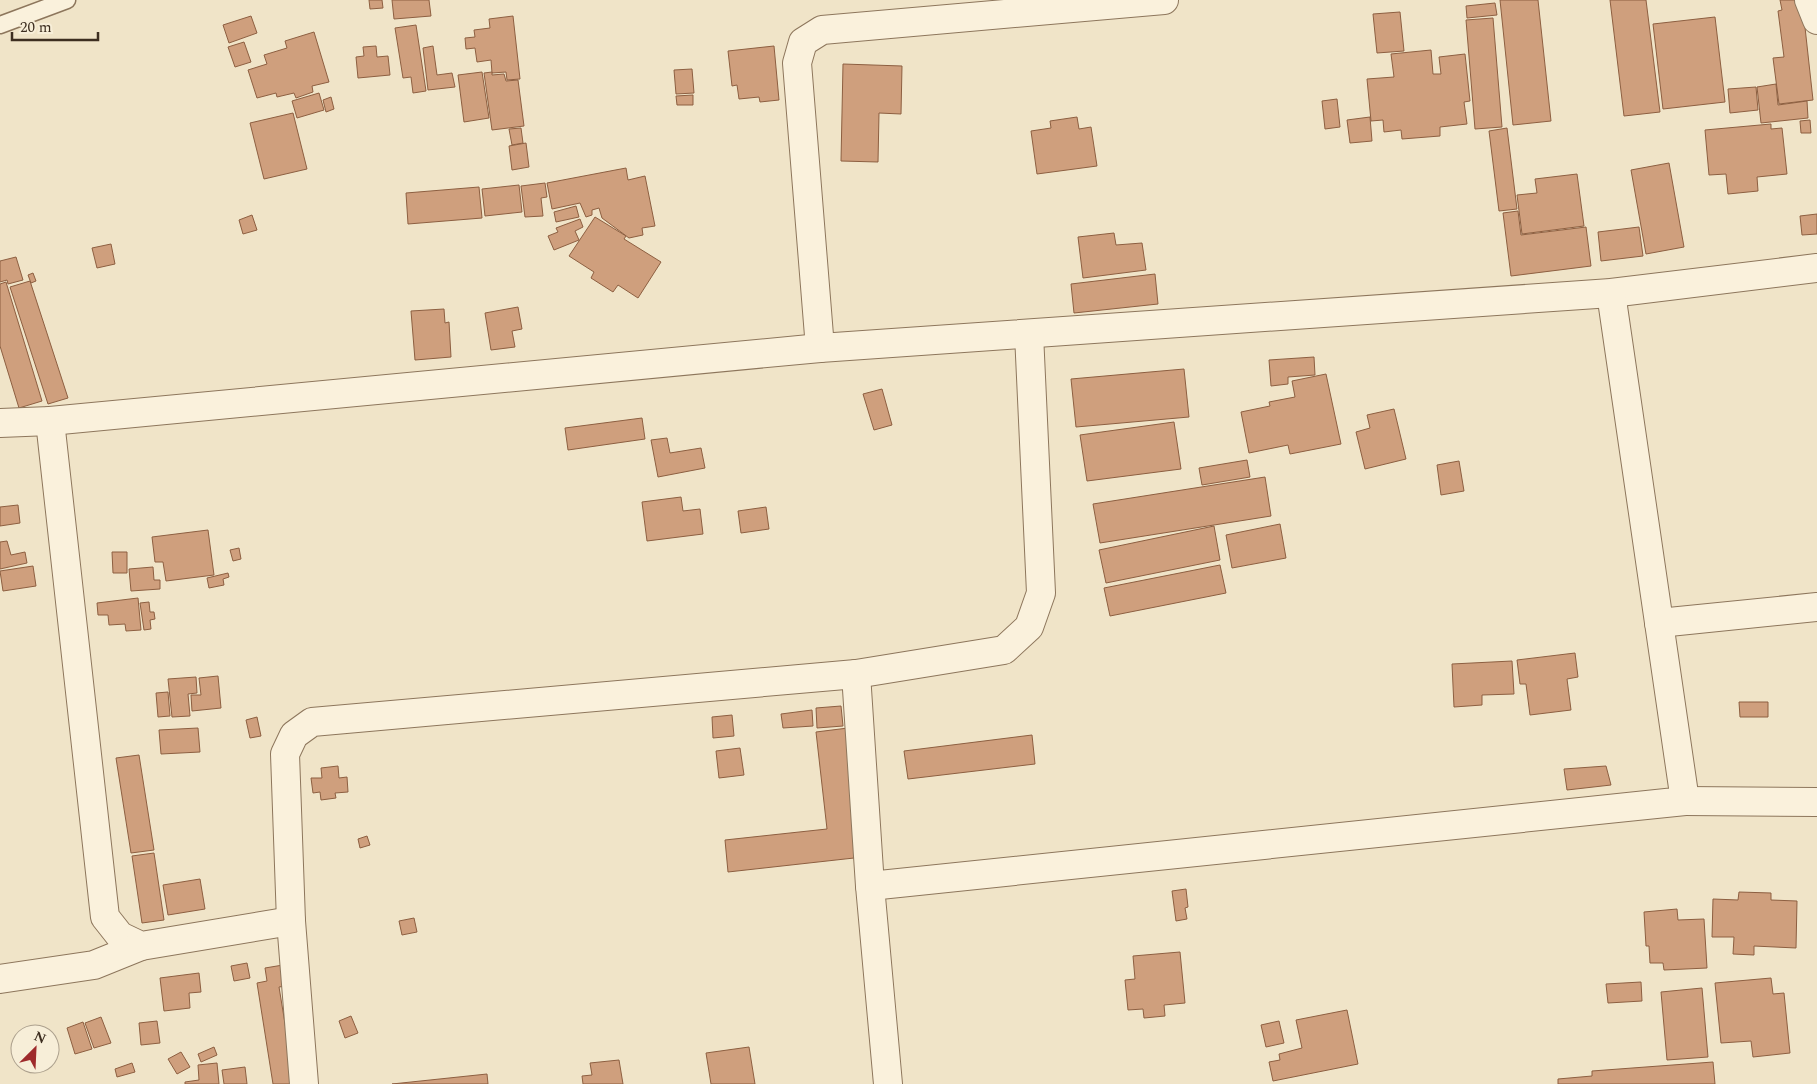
<svg xmlns="http://www.w3.org/2000/svg" width="1817" height="1084" font-family="Spectral,serif">
  <style>
    .building { fill: #cf9f7d; stroke: #8d5f41 }
    .lines { fill: none; stroke-linecap: round; stroke-linejoin: round }
    .lane-casing { stroke: #8d765c; stroke-width: 19 }
    .street-casing { stroke: #8d765c; stroke-width: 30 }
    .lane { stroke: #faf1dc; stroke-width: 16 }
    .street { stroke: #faf1dc; stroke-width: 28 }
  </style>
  <rect width="100%" height="100%" fill="#f0e4c8"/>
  <g class="building">
    <polygon points="369,0 382,0 383,8 370,9"/>
    <polygon points="392,0 429,0 431,16 394,19"/>
    <polygon points="1500,0 1538,0 1551,121 1513,125"/>
    <polygon points="1610,0 1646,0 1660,112 1624,116"/>
    <polygon points="1780,0 1802,0 1813,100 1779,104 1773,58 1784,57 1778,11 1782,10"/>
    <polygon points="1495,3 1497,15 1467,18 1466,6"/>
    <polygon points="1400,12 1404,51 1377,53 1373,14"/>
    <polygon points="251,16 257,33 229,43 223,25"/>
    <polygon points="513,16 520,79 507,80 506,72 492,73 491,60 477,62 475,48 466,49 465,38 475,37 474,30 490,28 489,19"/>
    <polygon points="1715,17 1725,102 1663,109 1653,24"/>
    <polygon points="1493,18 1502,127 1475,129 1466,20"/>
    <polygon points="416,25 426,91 413,93 411,77 403,78 395,28"/>
    <polygon points="314,32 329,82 312,86 313,92 296,98 294,93 277,97 276,93 257,98 248,70 267,64 264,55 287,48 285,41"/>
    <polygon points="244,42 251,62 235,67 228,47"/>
    <polygon points="376,46 377,57 388,56 390,75 358,78 356,57 364,56 363,47"/>
    <polygon points="433,46 437,75 452,73 455,87 428,90 423,48"/>
    <polygon points="774,46 779,100 760,102 759,97 739,99 737,85 732,86 728,51"/>
    <polygon points="1431,50 1433,74 1441,74 1439,57 1465,54 1470,101 1464,102 1467,124 1440,127 1440,136 1402,139 1401,130 1384,132 1383,120 1371,121 1367,79 1394,77 1391,54"/>
    <polygon points="843,64 902,66 901,114 879,113 878,162 841,161"/>
    <polygon points="692,69 694,93 676,94 674,70"/>
    <polygon points="482,72 489,118 464,122 458,75"/>
    <polygon points="492,72 492,75 504,74 506,81 518,80 524,126 492,130 484,73"/>
    <polygon points="1776,84 1778,105 1807,101 1808,118 1761,123 1757,87"/>
    <polygon points="1756,87 1758,110 1730,113 1728,89"/>
    <polygon points="319,93 324,110 297,118 292,101"/>
    <polygon points="693,95 693,105 677,105 676,96"/>
    <polygon points="331,97 334,109 326,112 323,100"/>
    <polygon points="1337,99 1340,127 1325,129 1322,101"/>
    <polygon points="293,113 307,169 264,179 250,123"/>
    <polygon points="1077,117 1079,129 1091,127 1097,166 1037,174 1031,131 1051,128 1050,121"/>
    <polygon points="1370,117 1372,141 1350,143 1347,120"/>
    <polygon points="1810,120 1811,133 1801,133 1800,121"/>
    <polygon points="1771,124 1771,129 1782,128 1787,174 1757,177 1758,191 1728,194 1726,174 1709,175 1705,130"/>
    <polygon points="521,128 523,143 512,145 509,129"/>
    <polygon points="1507,128 1517,209 1499,211 1489,131"/>
    <polygon points="526,143 529,167 512,170 509,146"/>
    <polygon points="1669,163 1684,247 1646,254 1631,170"/>
    <polygon points="626,168 628,180 645,176 655,226 642,228 643,235 629,238 602,218 599,208 592,210 592,215 586,217 580,203 552,209 547,183"/>
    <polygon points="1577,174 1584,226 1522,234 1517,195 1537,193 1535,179"/>
    <polygon points="545,183 547,197 541,198 543,216 525,217 521,186"/>
    <polygon points="519,185 522,212 485,216 482,189"/>
    <polygon points="479,187 482,218 408,224 406,193"/>
    <polygon points="576,206 579,217 556,222 554,212"/>
    <polygon points="1518,211 1521,235 1586,227 1591,266 1511,276 1503,213"/>
    <polygon points="1817,214 1817,234 1802,235 1800,216"/>
    <polygon points="252,215 257,230 243,234 239,220"/>
    <polygon points="595,217 626,236 624,239 661,262 638,298 618,285 613,292 591,278 594,272 569,256"/>
    <polygon points="580,219 583,227 575,231 579,240 554,250 548,236 558,232 556,228"/>
    <polygon points="1639,227 1643,256 1601,261 1598,232"/>
    <polygon points="1114,233 1116,245 1142,243 1146,270 1083,278 1078,237"/>
    <polygon points="111,244 115,264 97,268 92,248"/>
    <polygon points="16,257 23,280 8,284 7,280 0,282 0,261"/>
    <polygon points="33,273 36,281 31,283 28,275"/>
    <polygon points="1155,274 1158,304 1074,313 1071,284"/>
    <polygon points="30,281 68,398 48,404 10,287"/>
    <polygon points="6,282 42,401 19,408 0,346 0,284"/>
    <polygon points="518,307 522,329 512,331 515,347 491,350 485,313"/>
    <polygon points="444,309 445,323 449,322 451,357 415,360 411,311"/>
    <polygon points="1314,357 1315,375 1288,377 1288,384 1271,386 1269,360"/>
    <polygon points="1184,369 1189,417 1076,427 1071,379"/>
    <polygon points="1326,374 1341,444 1290,454 1288,445 1249,453 1241,412 1270,406 1269,402 1295,397 1292,381"/>
    <polygon points="882,389 892,425 874,430 863,394"/>
    <polygon points="1394,409 1406,459 1365,469 1356,432 1370,428 1367,415"/>
    <polygon points="642,418 645,439 568,450 565,428"/>
    <polygon points="1174,422 1181,469 1087,481 1080,435"/>
    <polygon points="667,438 670,453 701,448 705,468 658,477 651,440"/>
    <polygon points="1247,460 1250,477 1202,485 1199,468"/>
    <polygon points="1459,461 1464,491 1441,495 1437,465"/>
    <polygon points="1265,477 1271,516 1100,543 1093,504"/>
    <polygon points="681,497 683,511 700,509 703,534 647,541 642,502"/>
    <polygon points="18,505 20,523 0,526 0,507"/>
    <polygon points="766,507 769,529 741,533 738,511"/>
    <polygon points="1280,524 1286,558 1232,568 1226,535"/>
    <polygon points="1214,526 1220,560 1106,583 1099,550"/>
    <polygon points="208,530 214,575 166,581 163,562 155,562 152,537"/>
    <polygon points="7,541 11,555 25,552 27,563 0,569 0,542"/>
    <polygon points="239,548 241,559 233,561 230,550"/>
    <polygon points="112,552 127,552 127,573 113,573"/>
    <polygon points="1220,565 1226,593 1110,616 1104,588"/>
    <polygon points="33,566 36,586 3,591 0,571"/>
    <polygon points="153,567 154,580 160,580 160,589 131,591 129,569"/>
    <polygon points="228,573 229,577 223,579 224,585 209,588 207,578"/>
    <polygon points="138,598 141,630 126,631 125,624 109,625 108,615 98,615 97,603"/>
    <polygon points="149,602 150,612 154,612 155,619 150,620 151,629 144,630 140,603"/>
    <polygon points="1575,653 1578,677 1567,679 1571,710 1530,715 1526,684 1520,684 1517,660"/>
    <polygon points="1512,661 1514,694 1482,695 1482,705 1454,707 1452,664"/>
    <polygon points="218,676 221,708 192,711 191,695 201,695 199,678"/>
    <polygon points="196,677 197,693 188,694 190,716 172,717 168,679"/>
    <polygon points="168,692 170,716 158,717 156,693"/>
    <polygon points="1739,702 1768,702 1768,717 1740,717"/>
    <polygon points="841,706 843,726 817,728 816,708"/>
    <polygon points="812,710 813,726 783,728 781,714"/>
    <polygon points="732,715 734,736 713,738 712,717"/>
    <polygon points="257,717 261,736 250,738 246,720"/>
    <polygon points="198,728 200,752 161,754 159,730"/>
    <polygon points="848,728 863,857 728,872 725,840 827,829 816,732"/>
    <polygon points="1032,735 1035,764 908,779 904,751"/>
    <polygon points="740,748 744,775 719,778 716,751"/>
    <polygon points="139,755 154,850 131,853 116,758"/>
    <polygon points="338,766 339,778 347,777 348,792 335,793 336,798 321,800 320,792 313,793 311,778 322,778 321,768"/>
    <polygon points="1606,766 1611,785 1567,790 1564,769"/>
    <polygon points="367,836 370,845 360,848 358,839"/>
    <polygon points="154,853 164,920 142,923 132,856"/>
    <polygon points="200,879 205,909 168,915 163,885"/>
    <polygon points="1186,889 1188,907 1185,908 1187,919 1176,921 1172,891"/>
    <polygon points="1739,892 1771,893 1771,900 1797,901 1796,948 1754,946 1754,955 1733,954 1734,937 1712,937 1713,899 1738,900"/>
    <polygon points="1677,909 1678,920 1704,919 1707,968 1664,970 1663,963 1650,963 1649,946 1646,946 1644,912"/>
    <polygon points="414,918 417,932 402,935 399,921"/>
    <polygon points="1180,952 1185,1003 1164,1005 1165,1016 1144,1018 1143,1009 1128,1010 1125,980 1135,979 1133,956"/>
    <polygon points="247,963 250,978 234,981 231,966"/>
    <polygon points="283,965 286,986 279,987 295,1084 273,1084 257,983 267,981 265,968"/>
    <polygon points="199,973 201,992 189,993 190,1008 164,1011 160,978"/>
    <polygon points="1771,978 1773,994 1784,993 1790,1053 1753,1057 1751,1041 1721,1043 1715,983"/>
    <polygon points="1641,982 1642,1001 1608,1003 1606,984"/>
    <polygon points="1702,988 1708,1057 1667,1060 1661,992"/>
    <polygon points="1347,1010 1358,1064 1273,1081 1269,1062 1280,1060 1279,1054 1302,1048 1296,1020"/>
    <polygon points="351,1016 358,1033 345,1038 339,1021"/>
    <polygon points="101,1017 111,1043 94,1048 85,1023"/>
    <polygon points="157,1021 160,1043 141,1045 139,1023"/>
    <polygon points="1279,1021 1284,1043 1266,1047 1261,1025"/>
    <polygon points="83,1022 92,1049 75,1054 67,1028"/>
    <polygon points="214,1047 217,1055 201,1062 198,1054"/>
    <polygon points="749,1047 755,1084 711,1084 706,1053"/>
    <polygon points="181,1052 190,1067 177,1074 168,1059"/>
    <polygon points="619,1060 623,1084 583,1084 582,1076 592,1075 590,1063"/>
    <polygon points="1713,1062 1715,1084 1558,1084 1558,1079 1592,1076 1592,1071"/>
    <polygon points="132,1063 135,1072 117,1077 115,1069"/>
    <polygon points="217,1063 219,1084 185,1084 185,1082 199,1080 198,1065"/>
    <polygon points="245,1067 247,1084 224,1084 222,1070"/>
    <polygon points="487,1074 488,1084 392,1084"/>
  </g>
  <g class="lines">
    <g class="lane-casing">
      <polyline id="lane" points="0,25 67,0"/>
    </g>
    <g class="street-casing">
      <g id="street">
        <polyline points="1809,0 1817,20"/>
        <polyline points="820,348 797,63 803,42 822,30 1164,0"/>
        <polyline points="50,421 105,917 120,936 141,946 291,921"/>
        <polyline points="0,423 50,421 820,348 1611,293 1817,268"/>
        <polyline points="1659,623 1817,607"/>
        <polyline points="856,674 870,886 888,1084"/>
        <polyline points="1685,801 1817,802"/>
        <polyline points="870,886 1685,801 1611,293"/>
        <polyline points="0,979 94,965 141,946"/>
        <polyline points="304,1084 291,921 285,754 294,735 312,722 856,674 1004,650 1029,627 1041,593 1029,334"/>
      </g>
    </g>
    <use href="#lane" class="lane"/>
    <use href="#street" class="street"/>
  </g>
  <g transform="translate(35 1049) rotate(24)"><circle r="24" fill="#f7eed8" stroke="#ada18e"/>
  <path d="M0-4L9 19L0 12L-9 19Z" fill="#9e2a2b"/>
  <text y="-8" font-size="14" font-weight="bold" text-anchor="middle" fill="#3d2e20">N</text>
  </g>
  <path d="M12 32v8h86v-8" fill="none" stroke="#3d2e20" stroke-width="2.5"/>
  <text x="20" y="32" font-size="15" fill="#3d2e20" stroke="#f7eed8" stroke-width="4" paint-order="stroke">20 m</text>
</svg>
